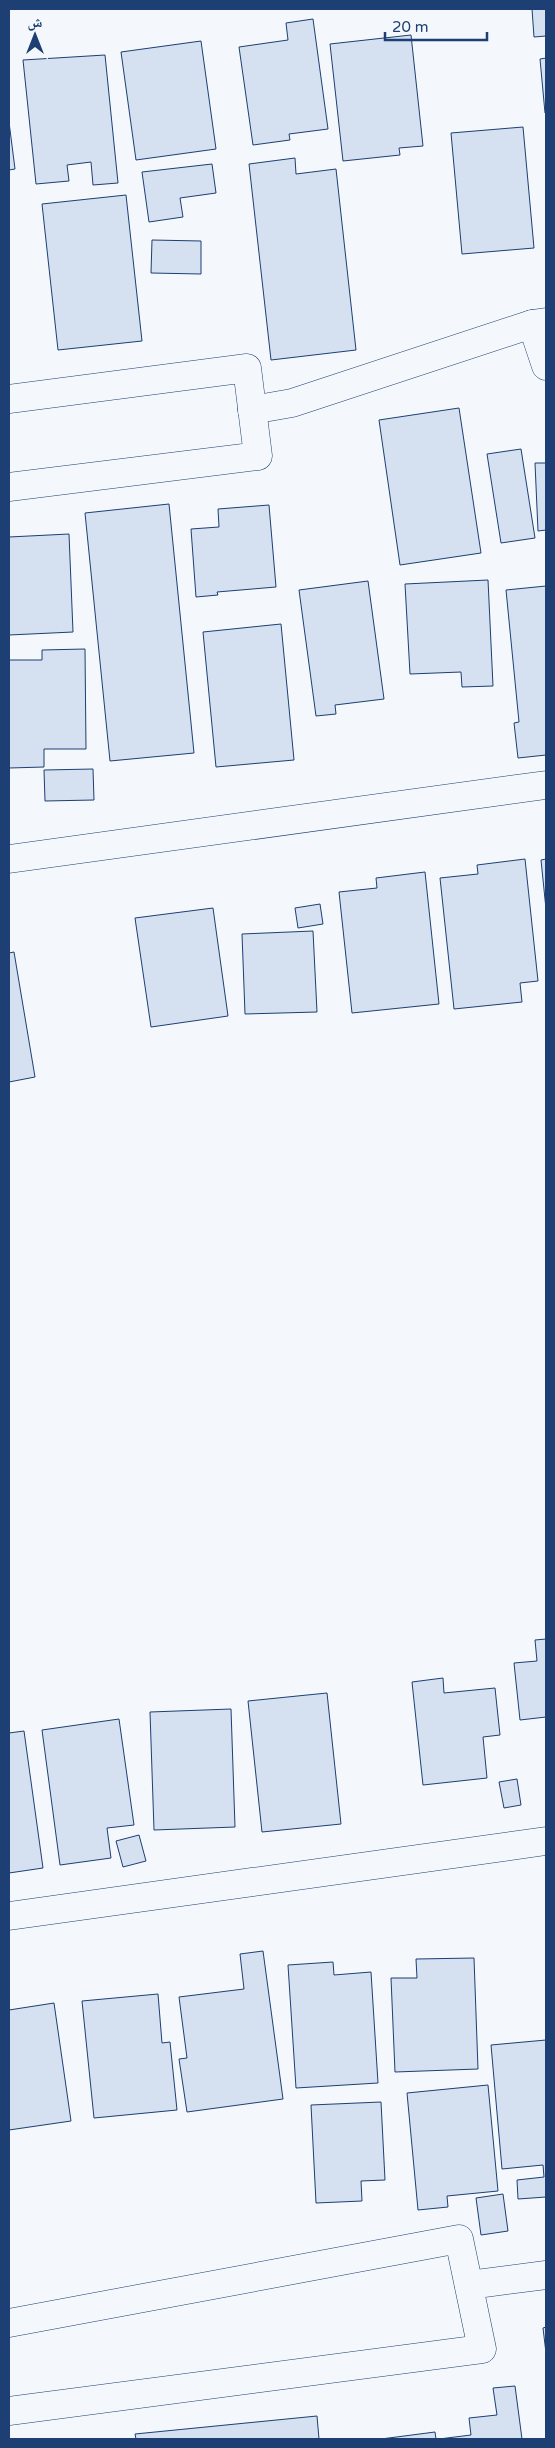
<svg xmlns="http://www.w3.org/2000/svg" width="555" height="2448" font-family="'Varela Round','Noto Naskh Arabic',sans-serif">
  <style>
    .building { fill: #d5e0f0; stroke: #1d3f73 }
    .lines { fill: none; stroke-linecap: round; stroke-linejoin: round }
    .street-casing { stroke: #1d3f73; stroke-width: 29 }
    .street { stroke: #f4f7fb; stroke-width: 28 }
  </style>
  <rect width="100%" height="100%" fill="#f4f7fb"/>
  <g class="building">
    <polygon points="532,9 546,9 546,36 534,37"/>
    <polygon points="313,19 328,129 289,134 290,140 253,145 239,47 288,40 286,23"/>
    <polygon points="411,35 423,146 399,148 400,155 343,161 330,44"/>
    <polygon points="201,41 216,149 136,160 121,52"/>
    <polygon points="105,55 118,183 93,185 91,162 67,165 69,181 36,184 23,60"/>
    <polygon points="546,58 546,113 545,113 540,59"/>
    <polygon points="9,122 15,169 9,170"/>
    <polygon points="523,127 534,248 462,254 451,133"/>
    <polygon points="295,158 296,174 336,169 356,350 271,360 249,164"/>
    <polygon points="212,164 216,193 180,198 183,217 149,222 142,172"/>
    <polygon points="126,195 142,341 58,350 42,204"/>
    <polygon points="152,240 201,241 201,274 151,273"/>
    <polygon points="459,408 481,553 400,565 379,420"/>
    <polygon points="521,449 535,538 501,543 487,454"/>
    <polygon points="535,463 546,463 546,530 538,531"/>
    <polygon points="169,504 194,753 110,761 85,513"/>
    <polygon points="269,505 276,587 217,592 218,595 196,597 191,529 219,527 218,509"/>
    <polygon points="69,534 73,632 9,635 9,537"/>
    <polygon points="488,580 493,686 462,687 461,672 410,674 405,584"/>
    <polygon points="368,581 384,699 335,705 336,714 316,716 299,590"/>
    <polygon points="546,586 546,755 518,758 514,723 519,722 506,590"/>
    <polygon points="281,624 294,760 216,767 203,632"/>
    <polygon points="85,649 86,749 44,749 44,767 9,768 9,660 42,660 42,650"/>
    <polygon points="93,769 94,800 45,801 44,770"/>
    <polygon points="525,859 538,981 520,983 522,1002 454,1009 440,878 478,874 477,865"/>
    <polygon points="546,859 546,909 541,860"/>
    <polygon points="425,872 439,1004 352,1013 339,892 377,888 376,878"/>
    <polygon points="320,904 323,924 298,928 295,908"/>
    <polygon points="213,908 228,1016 151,1027 135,918"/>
    <polygon points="313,931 317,1012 245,1014 242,934"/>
    <polygon points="14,952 35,1077 9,1082 9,953"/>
    <polygon points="546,1639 546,1717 520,1720 514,1663 537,1661 535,1640"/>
    <polygon points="443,1678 444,1693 495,1688 500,1735 483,1737 487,1778 423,1785 412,1682"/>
    <polygon points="327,1693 341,1824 262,1832 248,1701"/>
    <polygon points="231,1709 235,1827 154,1830 150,1712"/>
    <polygon points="119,1719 134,1825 107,1828 111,1858 60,1865 42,1730"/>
    <polygon points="24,1731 43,1868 9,1873 9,1733"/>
    <polygon points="517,1779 521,1805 504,1808 499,1782"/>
    <polygon points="139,1835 146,1861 123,1867 116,1841"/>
    <polygon points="263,1951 283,2099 187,2112 179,2059 187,2058 179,1997 244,1989 240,1954"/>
    <polygon points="474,1958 478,2069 395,2072 391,1978 417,1978 416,1959"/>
    <polygon points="333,1962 334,1975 371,1972 378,2083 296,2088 288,1965"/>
    <polygon points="158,1994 162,2043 170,2042 177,2110 94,2118 82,2001"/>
    <polygon points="54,2003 71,2121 9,2130 9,2010"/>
    <polygon points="546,2040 546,2197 518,2199 517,2180 544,2177 543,2165 502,2169 491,2045"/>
    <polygon points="488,2085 498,2191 447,2196 448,2207 418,2210 407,2093"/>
    <polygon points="381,2102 385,2180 361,2181 362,2201 316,2203 311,2105"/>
    <polygon points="503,2194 508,2231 481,2235 476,2198"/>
    <polygon points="546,2327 546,2353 543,2328"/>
    <polygon points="515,2386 522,2439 439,2439 471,2435 469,2418 497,2415 493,2388"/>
    <polygon points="317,2416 319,2439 136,2439 135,2434"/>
    <polygon points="435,2432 436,2439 381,2439"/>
  </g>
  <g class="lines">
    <g class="street-casing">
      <g id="street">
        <polyline points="546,322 532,324 546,366"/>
        <polyline points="9,399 247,368 258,456 9,487"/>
        <polyline points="252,410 292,403 532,324"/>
        <polyline points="9,859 546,785"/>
        <polyline points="9,1916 546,1841"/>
        <polyline points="469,2285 546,2275"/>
        <polyline points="9,2323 459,2239 482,2349 9,2411"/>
      </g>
    </g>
    <use href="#street" class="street"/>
  </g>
  <rect width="555" height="2448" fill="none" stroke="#1d3f73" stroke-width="20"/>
  <g transform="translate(35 35)" stroke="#f4f7fb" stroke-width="4" paint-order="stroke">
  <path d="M0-4L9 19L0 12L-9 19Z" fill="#1d3f73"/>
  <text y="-8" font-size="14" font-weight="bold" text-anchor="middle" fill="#1d3f73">ش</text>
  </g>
  <path d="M385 32v8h102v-8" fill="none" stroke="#1d3f73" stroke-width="2.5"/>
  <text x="392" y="32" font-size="15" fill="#1d3f73" stroke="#f4f7fb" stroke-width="4" paint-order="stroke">20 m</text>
</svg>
